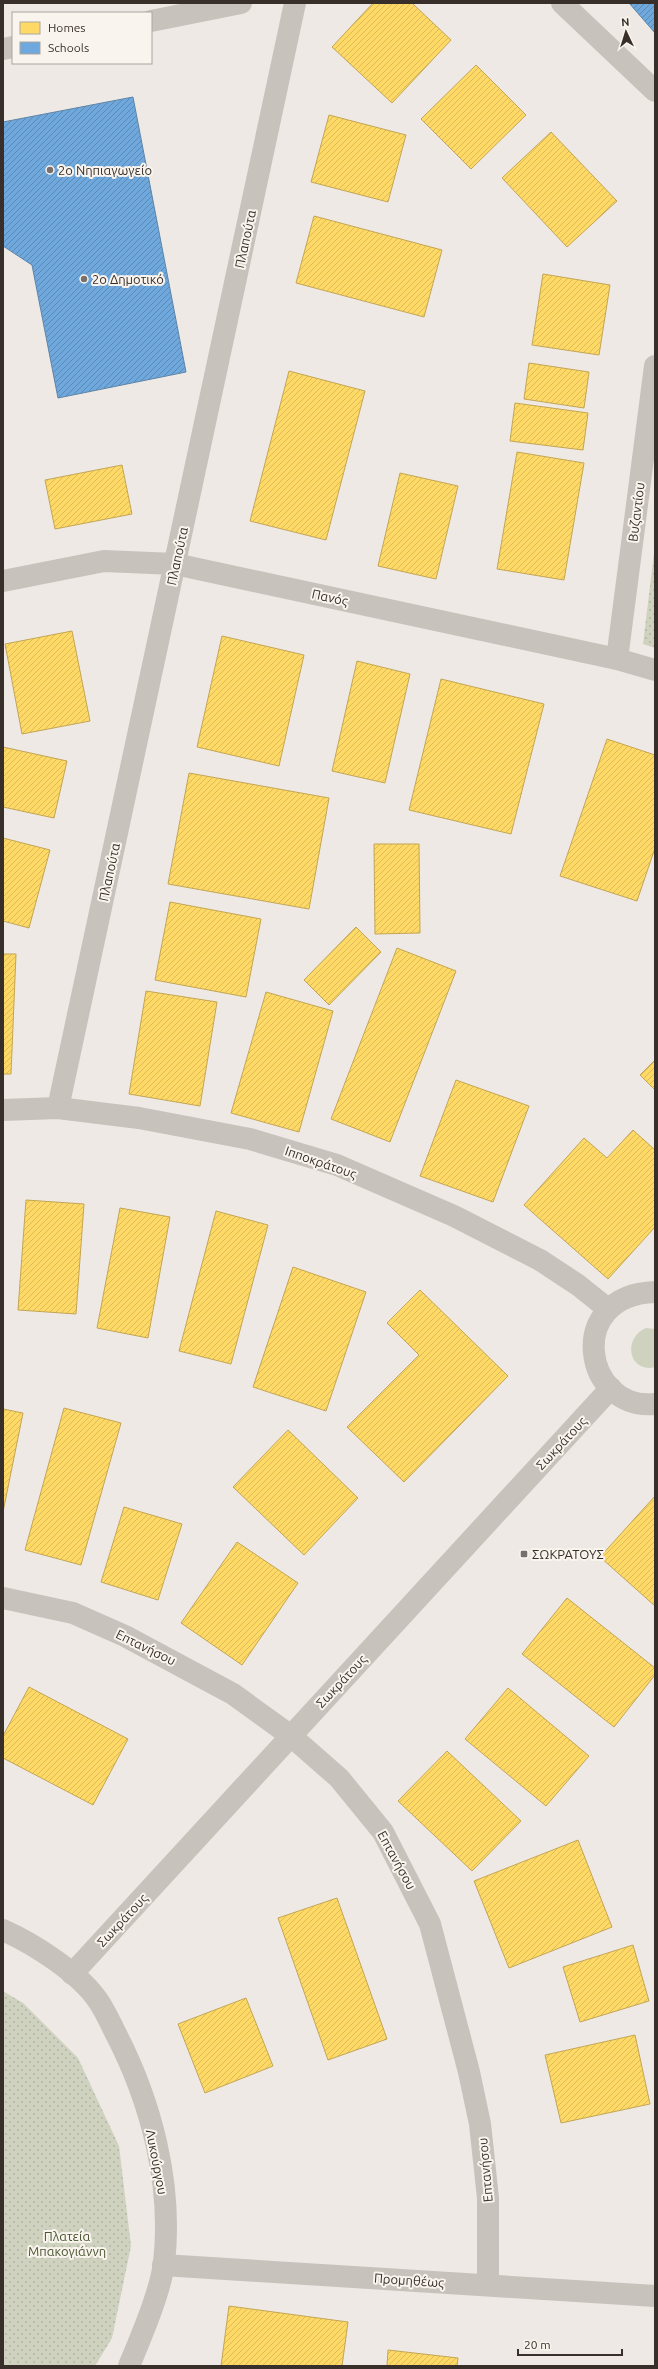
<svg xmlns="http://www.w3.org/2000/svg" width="658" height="2369" font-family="Ubuntu,sans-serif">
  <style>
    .grass { fill: #cfd2bf }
    .park { fill: url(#park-dots) }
    .homes { fill: url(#homes-hatch); stroke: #c3a654 }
    .schools { fill: url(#schools-hatch); stroke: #5e84a7 }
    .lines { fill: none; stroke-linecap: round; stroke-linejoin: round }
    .minor { stroke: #c8c2bd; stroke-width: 22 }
    .tertiary { stroke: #c8c2bd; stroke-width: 22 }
    .poi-dot { fill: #78706c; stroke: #f9f4ed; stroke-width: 1.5 }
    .labels { text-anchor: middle; stroke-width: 4; stroke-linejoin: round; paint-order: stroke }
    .poi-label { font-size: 13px; fill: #382f2b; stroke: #f9f4ed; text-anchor: start }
    .street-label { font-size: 13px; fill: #382f2b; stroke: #f9f4ed }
    .park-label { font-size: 13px; fill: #475530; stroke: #f9f4ed }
  </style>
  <defs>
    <pattern id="park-dots" width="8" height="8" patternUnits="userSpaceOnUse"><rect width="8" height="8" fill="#cfd2bf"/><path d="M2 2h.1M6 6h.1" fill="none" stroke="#b2b5a4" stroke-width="1.8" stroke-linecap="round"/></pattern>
    <pattern id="homes-hatch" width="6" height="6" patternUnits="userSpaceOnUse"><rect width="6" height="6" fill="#ffd966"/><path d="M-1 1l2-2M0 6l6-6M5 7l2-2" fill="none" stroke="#dbbb59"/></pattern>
    <pattern id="schools-hatch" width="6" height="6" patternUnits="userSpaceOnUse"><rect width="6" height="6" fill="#6fa8dc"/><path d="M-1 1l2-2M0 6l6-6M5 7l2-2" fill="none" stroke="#5c89b3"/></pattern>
  </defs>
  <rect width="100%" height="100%" fill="#eee9e4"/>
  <path class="grass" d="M646 1328 655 1329V1367C630 1374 621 1339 646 1328Z"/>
  <g class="park">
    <polygon points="655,545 655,648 643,644"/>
    <polygon points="3,1991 23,2003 78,2058 119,2146 131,2246 112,2338 95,2366 3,2366"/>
  </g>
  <g class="homes">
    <polygon points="373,3 412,3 451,40 392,103 332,47"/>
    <polygon points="476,65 526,115 471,169 421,119"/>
    <polygon points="329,115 406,135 388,202 311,182"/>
    <polygon points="551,132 617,201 567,247 502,178"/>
    <polygon points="314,216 442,250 424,317 296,283"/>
    <polygon points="543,274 610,285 599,355 532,345"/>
    <polygon points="529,363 589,372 584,408 524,399"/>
    <polygon points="289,371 365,391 326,540 250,521"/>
    <polygon points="515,403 588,413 583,450 510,441"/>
    <polygon points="517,452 584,463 564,580 497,569"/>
    <polygon points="122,465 132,514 55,529 45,480"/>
    <polygon points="400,473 458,486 436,579 378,566"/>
    <polygon points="72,631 90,721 22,734 5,644"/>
    <polygon points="222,636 304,655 279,766 197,747"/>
    <polygon points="357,661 410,674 385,783 332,771"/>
    <polygon points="441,679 544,704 511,834 409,810"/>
    <polygon points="607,739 655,755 655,848 637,901 560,876"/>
    <polygon points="3,747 67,761 54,818 3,807"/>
    <polygon points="189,773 329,798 309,909 168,884"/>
    <polygon points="3,838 50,850 29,928 3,921"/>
    <polygon points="374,844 419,844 420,933 375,934"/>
    <polygon points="170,902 261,919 246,997 155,980"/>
    <polygon points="356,927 381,952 329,1005 304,980"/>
    <polygon points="397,948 456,971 390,1142 331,1119"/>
    <polygon points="3,954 16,954 11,1074 3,1074"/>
    <polygon points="146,991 217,1002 200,1106 129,1094"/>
    <polygon points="266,992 333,1011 299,1132 231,1113"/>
    <polygon points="655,1060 655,1090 640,1075"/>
    <polygon points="456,1080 529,1106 493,1202 420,1176"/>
    <polygon points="633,1130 655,1150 655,1227 608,1279 524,1205 584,1138 607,1158"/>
    <polygon points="26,1200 84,1204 76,1314 18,1310"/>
    <polygon points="120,1208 170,1217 148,1338 97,1328"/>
    <polygon points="216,1211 268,1225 231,1364 179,1351"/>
    <polygon points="293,1267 366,1292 326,1411 253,1387"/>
    <polygon points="420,1290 508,1376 404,1482 347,1427 419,1355 387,1323"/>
    <polygon points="64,1408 121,1423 81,1565 25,1550"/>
    <polygon points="3,1409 23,1413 3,1512"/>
    <polygon points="288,1430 358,1498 304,1555 233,1487"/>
    <polygon points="655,1496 655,1606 600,1557"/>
    <polygon points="124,1507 182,1524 158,1600 101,1582"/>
    <polygon points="237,1542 298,1583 242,1665 181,1623"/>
    <polygon points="567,1598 655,1668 655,1675 614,1727 522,1654"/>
    <polygon points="29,1687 128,1739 93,1805 3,1758 3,1736"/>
    <polygon points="508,1688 589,1756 546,1806 465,1739"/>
    <polygon points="447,1751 521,1821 472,1871 398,1801"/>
    <polygon points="578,1840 612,1927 509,1968 474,1881"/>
    <polygon points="337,1898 387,2039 328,2060 278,1918"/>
    <polygon points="633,1945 649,2001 580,2022 563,1967"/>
    <polygon points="246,1998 273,2066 205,2093 178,2024"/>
    <polygon points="635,2035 650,2104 561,2123 545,2055"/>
    <polygon points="229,2306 348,2322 342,2366 221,2366"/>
    <polygon points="388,2350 458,2358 457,2366 387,2366"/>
  </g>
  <g class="schools">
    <polygon points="629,3 655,3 655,33"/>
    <polygon points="133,97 186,372 58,398 32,265 3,246 3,122"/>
  </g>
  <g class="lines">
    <g class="minor">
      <polyline points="3,581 104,561 175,564 617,659 655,670"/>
      <polyline points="617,659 655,366"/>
      <polyline points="58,1108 295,3"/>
      <polyline points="3,1598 73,1613 125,1636 233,1694 291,1736 339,1778 383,1832 430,1924 469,2072 480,2124 488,2198 488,2285"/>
      <polyline points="163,2265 655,2296"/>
    </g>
    <g class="tertiary">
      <polyline points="562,3 655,91"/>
      <polyline points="151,21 241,3"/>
      <polyline points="3,49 13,47"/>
      <polyline points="3,1110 58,1108 139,1118 250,1139 337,1165 454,1216 540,1260 578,1285 608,1309"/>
      <path d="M655 1292C564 1295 583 1411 655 1404"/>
      <path d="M3 1930C34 1944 80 1973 99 2002 105 2011 110 2022 115 2032 151 2101 173 2184 164 2263 160 2293 141 2337 129 2366"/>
      <polyline points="72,1974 611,1388"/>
    </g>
  </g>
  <g class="poi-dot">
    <circle cx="50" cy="170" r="4"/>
    <circle cx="84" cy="279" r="4"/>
    <rect x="520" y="1550" width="8" height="8" rx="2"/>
  </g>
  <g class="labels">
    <g class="poi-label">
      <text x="58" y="175">2ο Νηπιαγωγείο</text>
      <text x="92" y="284">2ο Δημοτικό</text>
      <text x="532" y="1559">ΣΩΚΡΑΤΟΥΣ</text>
    </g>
    <g class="street-label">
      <text transform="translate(245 239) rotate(-78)" y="5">Πλαπούτα</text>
      <text transform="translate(636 512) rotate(-83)" y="5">Βυζαντίου</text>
      <text transform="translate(177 556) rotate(-78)" y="5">Πλαπούτα</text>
      <text transform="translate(330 597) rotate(12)" y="5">Πανός</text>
      <text transform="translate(109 872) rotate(-78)" y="5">Πλαπούτα</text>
      <text transform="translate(321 1162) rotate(19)" y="5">Ιπποκράτους</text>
      <text transform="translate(561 1443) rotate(-47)" y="5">Σωκράτους</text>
      <text transform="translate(146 1647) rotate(26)" y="5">Επτανήσου</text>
      <text transform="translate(341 1681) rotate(-47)" y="5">Σωκράτους</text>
      <text transform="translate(397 1860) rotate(61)" y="5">Επτανήσου</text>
      <text transform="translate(122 1920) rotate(-47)" y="5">Σωκράτους</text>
      <text transform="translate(157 2162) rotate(79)" y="5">Λυκούργου</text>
      <text transform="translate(485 2170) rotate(-95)" y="5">Επτανήσου</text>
      <text transform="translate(409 2280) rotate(4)" y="5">Προμηθέως</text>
    </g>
    <g class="park-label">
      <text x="67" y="2241">Πλατεία<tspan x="67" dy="15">Μπακογιάννη</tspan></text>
    </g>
  </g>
  <rect width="658" height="2369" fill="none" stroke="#382f2b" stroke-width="8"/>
  <rect x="12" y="12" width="140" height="52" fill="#f9f4ed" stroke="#aca59f"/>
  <rect x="20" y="22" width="20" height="12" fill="#ffd966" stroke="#aca59f"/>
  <text x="48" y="32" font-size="12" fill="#382f2b">Homes</text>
  <rect x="20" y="42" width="20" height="12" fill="#6fa8dc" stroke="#aca59f"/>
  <text x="48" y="52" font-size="12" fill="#382f2b">Schools</text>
  <g transform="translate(626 32) rotate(356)" stroke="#f9f4ed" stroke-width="3" paint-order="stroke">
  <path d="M0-3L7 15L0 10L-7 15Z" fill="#382f2b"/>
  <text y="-6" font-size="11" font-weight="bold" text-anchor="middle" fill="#382f2b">N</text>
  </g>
  <path d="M518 2349v6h104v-6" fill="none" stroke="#382f2b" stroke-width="2"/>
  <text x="524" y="2349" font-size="12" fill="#382f2b" stroke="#f9f4ed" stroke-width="3" paint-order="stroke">20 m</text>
</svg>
